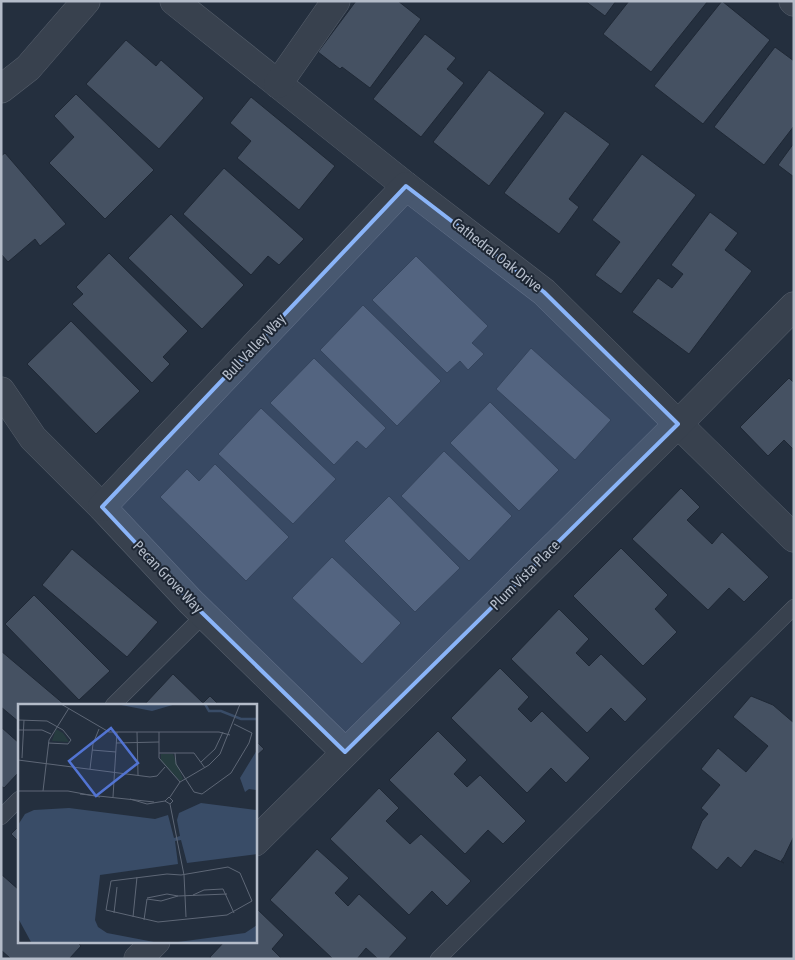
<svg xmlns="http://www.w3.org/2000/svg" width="795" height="960" font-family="'Asap Condensed',sans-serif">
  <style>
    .building { fill: #455162; stroke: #1f2835 }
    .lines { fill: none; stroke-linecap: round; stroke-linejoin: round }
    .lane-casing { stroke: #565f6c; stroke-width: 16 }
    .street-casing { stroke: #565f6c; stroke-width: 29 }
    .lane { stroke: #38414e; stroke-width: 15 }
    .street { stroke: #38414e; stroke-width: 28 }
    .marked { fill: #8ab4f8; fill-opacity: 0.2; stroke: #8ab4f8; stroke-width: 4; stroke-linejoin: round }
    .labels { text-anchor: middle; stroke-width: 4; stroke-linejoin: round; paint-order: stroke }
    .street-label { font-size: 15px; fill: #b4bcc9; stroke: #1d2633 }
    .inset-river { fill: none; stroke: #394c67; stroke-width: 2.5 }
    .inset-road { fill: none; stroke: #5e6776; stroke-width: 1 }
    .view { fill: #5274d3; fill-opacity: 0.15; stroke: #5274d3; stroke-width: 2.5 }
    .inset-edge { fill: none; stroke: #b4bcc9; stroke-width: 2.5 }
  </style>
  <rect width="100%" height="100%" fill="#242f3e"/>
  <g class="building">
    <polygon points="356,1 398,1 421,19 370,88 342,67 340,69 318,52"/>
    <polygon points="585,1 616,1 605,16"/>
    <polygon points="629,1 708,1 651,72 603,34"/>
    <polygon points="722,1 770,40 703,124 654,86"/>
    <polygon points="425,34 456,58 447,69 464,83 421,137 373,99"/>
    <polygon points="126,40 156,66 161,60 204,98 159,149 86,84"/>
    <polygon points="775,47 794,61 794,126 764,165 714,127"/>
    <polygon points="489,70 545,113 489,186 433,142"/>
    <polygon points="76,94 154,170 105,219 49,163 74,137 54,116"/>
    <polygon points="251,97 335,166 299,210 237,158 251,141 230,123"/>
    <polygon points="565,111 610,144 569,199 579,207 559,234 504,193"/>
    <polygon points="794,143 794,177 778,165"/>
    <polygon points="5,153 66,224 40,246 35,239 8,262 1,254 1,156"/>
    <polygon points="642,154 696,195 621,294 595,275 620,242 592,220"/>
    <polygon points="224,168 304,239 279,265 268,256 251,275 183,214"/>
    <polygon points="710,212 738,233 725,250 752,271 689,354 632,312 658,278 672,288 683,274 671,265"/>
    <polygon points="171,214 244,285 202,329 128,258"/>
    <polygon points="109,253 188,331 163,357 170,364 152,383 72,304 83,294 76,287"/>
    <polygon points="416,256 488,326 472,343 484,354 468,370 460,361 447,373 372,300"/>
    <polygon points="363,305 441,381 397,426 320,350"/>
    <polygon points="71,321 140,391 96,434 27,364"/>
    <polygon points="531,348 611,420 575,460 496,389"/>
    <polygon points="314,358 386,428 366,449 357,441 334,465 270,403"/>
    <polygon points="789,378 794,383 794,450 784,440 768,456 740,427"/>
    <polygon points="490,402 559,470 519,511 450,443"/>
    <polygon points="261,408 336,479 293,524 218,454"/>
    <polygon points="444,451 512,516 469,561 401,496"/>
    <polygon points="215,464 289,537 246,581 160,497 187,469 199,481"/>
    <polygon points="681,488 700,507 687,520 712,544 722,532 769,577 744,602 729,588 708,610 632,539"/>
    <polygon points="389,496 460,568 415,612 344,541"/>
    <polygon points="621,548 668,595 655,609 677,632 643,666 573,596"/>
    <polygon points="72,549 158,622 127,657 42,585"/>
    <polygon points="332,557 401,623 362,664 292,598"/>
    <polygon points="34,595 110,671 79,700 5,624"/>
    <polygon points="559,609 589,639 576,653 589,666 601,654 647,699 625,722 611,708 587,733 511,659"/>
    <polygon points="1,651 65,705 19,705 19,722 1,707"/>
    <polygon points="500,668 529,697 518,709 531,722 542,711 590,758 566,783 551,768 527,793 451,718"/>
    <polygon points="173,674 203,703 210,696 219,705 144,705"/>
    <polygon points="751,696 773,705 794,723 794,836 784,857 781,861 784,863 755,850 741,868 728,857 717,870 691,848 702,821 708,814 701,808 720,785 701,769 718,748 746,772 768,746 733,717"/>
    <polygon points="1,727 19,743 19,772 4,788 1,786"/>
    <polygon points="438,731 467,760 454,774 467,787 480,775 526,821 503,844 488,830 465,854 389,780"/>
    <polygon points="255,740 264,749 255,757"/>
    <polygon points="379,788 399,808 386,821 410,844 421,834 471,881 447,906 432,891 409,915 330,839"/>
    <polygon points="19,826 19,842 11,834"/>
    <polygon points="317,849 349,878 335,893 348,906 359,894 407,938 388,959 378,959 366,948 357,959 333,959 270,900"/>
    <polygon points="1,874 19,890 19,941 76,941 81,946 69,959 11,959 1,950"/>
    <polygon points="257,909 284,935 272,949 282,959 211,959 210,957 225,941 255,941 255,911"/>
  </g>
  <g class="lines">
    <g class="lane-casing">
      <g id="lane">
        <polyline points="113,705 204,615"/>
        <polyline points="1,817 19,799"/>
        <polyline points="438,959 794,607"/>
      </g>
    </g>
    <g class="street-casing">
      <g id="street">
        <polyline points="174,1 406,186 544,292 794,538"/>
        <polyline points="793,1 794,2"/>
        <polyline points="278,84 336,1"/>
        <polyline points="1,89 28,68 86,1"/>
        <polyline points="1,391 33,438 102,507 190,601 345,752"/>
        <polyline points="102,507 406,186"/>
        <polyline points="255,842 678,424 794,306"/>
        <polyline points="138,959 156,941"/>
      </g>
    </g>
    <use href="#lane" class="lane"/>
    <use href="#street" class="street"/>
  </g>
  <path class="marked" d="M406 186 544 292 678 424 345 752 190 601 102 507Z"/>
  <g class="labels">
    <g class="street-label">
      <text transform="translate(497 255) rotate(38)" y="5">Cathedral Oak Drive</text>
      <text transform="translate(254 347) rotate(-47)" y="5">Bull Valley Way</text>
      <text transform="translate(525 575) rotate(-45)" y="5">Plum Vista Place</text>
      <text transform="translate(168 577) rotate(46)" y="5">Pecan Grove Way</text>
    </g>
  </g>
  <g transform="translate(18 704)">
    <rect width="239" height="239" fill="#242f3e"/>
    <path d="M38 25 45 29 51 38 34 37ZM143 50H155L165 75 162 77 143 57Z" fill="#263c3f"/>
    <path d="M98 0H158L134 7ZM239 46V86L231 85 227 88 222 74ZM183 99 239 106V150L169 159 163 136 157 137 160 160 82 171 77 216 80 223 89 229 136 238H13L0 214V121L7 110 16 106 51 104 137 115 150 111 156 134 162 132 159 116 161 109ZM239 221V238H160L227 229Z" fill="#394c67"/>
    <path class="inset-river" d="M187 0 191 7H203L223 15H239"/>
    <path class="inset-road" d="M43 0 91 28H201L212 31M0 16 29 17 45 26 53 36 50 40 30 39M0 26H24L33 30M119 28 120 71M141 28V54L162 78M98 39 141 38M74 46 98 48M141 49H176L187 64M157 49 158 60 176 88 184 90 213 69 231 39 234 29 216 20M4 54 6 16M0 56 132 73 139 72 147 63M183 58 197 45 205 28M72 65 75 40 81 25M0 87H50L82 93M25 87 31 36 51 4M62 90 136 98M95 93 99 28M152 93 162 78 191 61 202 50 222 0M112 95 129 100 147 97M152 100 147 97 151 93 155 97 152 100 166 171 168 213M210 163 222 169 234 197 209 211 140 218 88 206 93 177 149 170 163 171ZM175 191 186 186 205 185 216 209M129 194 149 190 160 192M129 195 143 197 160 192 209 190M96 209 99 183M115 213 119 173M126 216 129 195"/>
    <path class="view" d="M93 24 120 59 78 92 51 57Z"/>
    <rect width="239" height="239" class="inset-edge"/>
  </g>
  <rect width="795" height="960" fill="none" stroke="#b4bcc9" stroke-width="5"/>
</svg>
